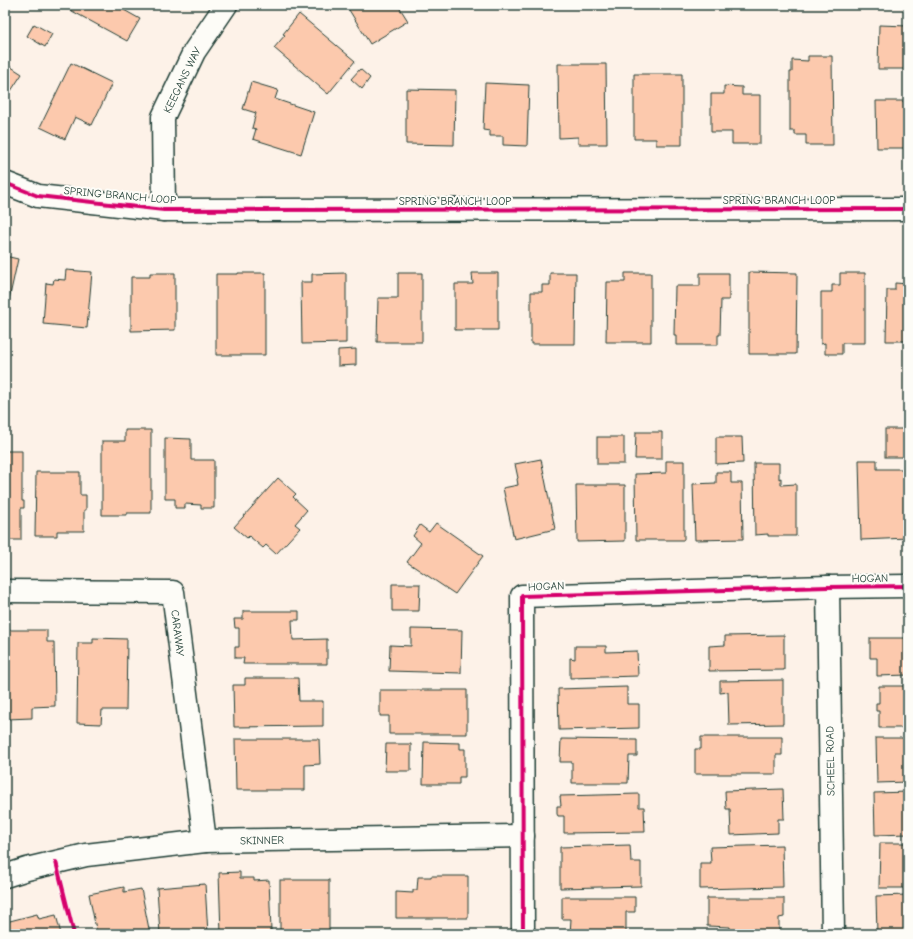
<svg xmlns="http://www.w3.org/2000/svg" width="913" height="939" font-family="'Comic Neue',sans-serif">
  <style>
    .building { fill: #fcc9ad; stroke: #1f3d34 }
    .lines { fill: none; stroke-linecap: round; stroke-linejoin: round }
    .minor-casing { stroke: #1f3d34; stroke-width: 25 }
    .minor { stroke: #fdfcf7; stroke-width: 22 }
    .cycleway-casing { stroke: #fdfcf7; stroke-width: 6 }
    .cycleway { stroke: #d6006c; stroke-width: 4 }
    .labels { text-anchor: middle; stroke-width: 4; stroke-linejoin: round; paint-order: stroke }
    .street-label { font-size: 11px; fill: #1f3d34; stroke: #fdfcf7 }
  </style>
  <rect width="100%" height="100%" fill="#fdf2e8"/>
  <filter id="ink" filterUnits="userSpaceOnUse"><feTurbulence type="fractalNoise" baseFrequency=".025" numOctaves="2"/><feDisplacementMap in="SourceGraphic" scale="8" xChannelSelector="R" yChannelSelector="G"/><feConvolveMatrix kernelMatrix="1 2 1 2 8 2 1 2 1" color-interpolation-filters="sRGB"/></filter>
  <g filter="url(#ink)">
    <g class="building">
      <polygon points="61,5 127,5 124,10 140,19 127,41"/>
      <polygon points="346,5 398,5 408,21 370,44"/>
      <polygon points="299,14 355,61 328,94 274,48 285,35 283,34"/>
      <polygon points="34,24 52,34 45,47 27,36"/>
      <polygon points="879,25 908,26 908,69 878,69"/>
      <polygon points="808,56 832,56 833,145 806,145 806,135 795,135 795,131 790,131 790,72 792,72 792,60 808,61"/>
      <polygon points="5,63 22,74 5,100"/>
      <polygon points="71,63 112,83 92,125 75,117 65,139 40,127"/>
      <polygon points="558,64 606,64 607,144 578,144 578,137 559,138"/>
      <polygon points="360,69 370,78 362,89 351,79"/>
      <polygon points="634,74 682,74 682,145 656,145 656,139 634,139"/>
      <polygon points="251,82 278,90 275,99 314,112 301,154 253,139 256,129 252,128 256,113 243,109"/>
      <polygon points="485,83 529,85 527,146 503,145 503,136 490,136 490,131 483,130"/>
      <polygon points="724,86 742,87 742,95 760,95 760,144 732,144 732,132 711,132 711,94 724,94"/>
      <polygon points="406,89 455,90 454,145 406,144"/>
      <polygon points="876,101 908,101 908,148 877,148"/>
      <polygon points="5,256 18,259 5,318"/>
      <polygon points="66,270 92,272 87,328 43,324 46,283 53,284 54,279 65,280"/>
      <polygon points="749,272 797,273 796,354 749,354"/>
      <polygon points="150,273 175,273 175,330 131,331 131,277 150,277"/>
      <polygon points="238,273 265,273 265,355 216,355 216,274 238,274"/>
      <polygon points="346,273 346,343 302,344 301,282 312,282 312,274"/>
      <polygon points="398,273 422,273 422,342 377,342 378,298 398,298"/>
      <polygon points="472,273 498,273 498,330 455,330 455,284 473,284"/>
      <polygon points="550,273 576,273 575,344 531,344 531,292 542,292 542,285 550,285"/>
      <polygon points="625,273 651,273 651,342 606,342 607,282 625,282"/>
      <polygon points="700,273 729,273 729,300 721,300 720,335 718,335 718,345 676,345 676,335 674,335 675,286 700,286"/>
      <polygon points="840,273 865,273 865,343 842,343 842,354 825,354 825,343 821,344 821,292 832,292 832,285 840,285"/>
      <polygon points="895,283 908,284 908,341 886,341 887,290 895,290"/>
      <polygon points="356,349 356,365 338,366 338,350"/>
      <rect x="885" y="429" width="23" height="28"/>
      <polygon points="125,430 151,430 151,513 127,513 127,515 102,515 102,441 125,441"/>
      <polygon points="636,432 662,432 662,459 635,459"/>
      <rect x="597" y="437" width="27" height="27"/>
      <polygon points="716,437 742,437 743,463 716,464"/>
      <polygon points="165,438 191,439 191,460 214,460 214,508 201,508 201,505 185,504 185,508 175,508 175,499 165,499"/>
      <polygon points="5,451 22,451 22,501 24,501 24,508 21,508 21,540 5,540"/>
      <polygon points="541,459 555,529 514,539 503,488 518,485 517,479 518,478 515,464"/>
      <polygon points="859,460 877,460 877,469 907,469 908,538 861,540"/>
      <polygon points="666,461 684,461 684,540 636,540 635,474 666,473"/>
      <polygon points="754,463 779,463 779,479 781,478 781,485 796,484 796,536 768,536 768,534 755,535"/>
      <polygon points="36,472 80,472 80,495 86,495 86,510 84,510 84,531 57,531 57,536 35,536"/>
      <polygon points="716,472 731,472 731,483 742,483 743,539 695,540 693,484 716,483"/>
      <polygon points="278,478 296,494 293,497 307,510 295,524 300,528 276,554 266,545 263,548 249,536 247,538 234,527"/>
      <polygon points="576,485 625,485 625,541 577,542"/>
      <polygon points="436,523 483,556 455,594 407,562 421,543 413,536 420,525 429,532"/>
      <polygon points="392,584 420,584 419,611 392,611"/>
      <polygon points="243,611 299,611 299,620 292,620 293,640 327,639 327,664 243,664 244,658 235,658 235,647 239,647 239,628 235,628 234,619 243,619"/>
      <polygon points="411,629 462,630 461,673 389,671 390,645 411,646"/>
      <polygon points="5,630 47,630 47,642 54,642 55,706 32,707 32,718 7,719"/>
      <polygon points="784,635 784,670 709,671 709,646 725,645 725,636"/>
      <polygon points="93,638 127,639 126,710 102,710 101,724 77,723 78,643 93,643"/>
      <polygon points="870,638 908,638 908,675 877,676 877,658 870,658"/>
      <polygon points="575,646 606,646 606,652 637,651 638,676 570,678 570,658 575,659"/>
      <polygon points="245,678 298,678 299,701 323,701 323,726 234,727 233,685 245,685"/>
      <polygon points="783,680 783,724 729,725 728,692 720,693 720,681"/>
      <polygon points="879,686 908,686 908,728 879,728 879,711 876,711 876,703 879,703"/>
      <polygon points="627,687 627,704 639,704 639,728 559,730 558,689"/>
      <polygon points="380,690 467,690 467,734 389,734 389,716 380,716"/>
      <polygon points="701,737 782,737 782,755 776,755 776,774 695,774 695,749 701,749"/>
      <polygon points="876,738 908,738 908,782 877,783"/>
      <polygon points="235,739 319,739 320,764 305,765 305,790 236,790"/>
      <polygon points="561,739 637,740 637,756 629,756 628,783 572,783 572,762 560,762"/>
      <polygon points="424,742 460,743 460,749 465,749 465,777 459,777 459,784 423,784"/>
      <polygon points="386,744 411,744 411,771 385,771"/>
      <polygon points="783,789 784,819 778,819 778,833 731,835 730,809 726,809 725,791"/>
      <polygon points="908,792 908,834 875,835 874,793"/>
      <polygon points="639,794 639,807 644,807 645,832 564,833 564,816 558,816 557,814 557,806 561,806 560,796"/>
      <polygon points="880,843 908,843 908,888 879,888"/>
      <polygon points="630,845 631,862 641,862 641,886 560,888 560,847"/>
      <polygon points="782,845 783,887 700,889 700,863 711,863 710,847"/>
      <polygon points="240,872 240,878 254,878 254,881 269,880 271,931 269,932 269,934 221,934 219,873"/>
      <polygon points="431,876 468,876 468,918 396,918 396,892 413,893 413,890 417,890 418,877 431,877"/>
      <rect x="280" y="880" width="49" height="54"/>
      <polygon points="205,884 208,934 160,934 157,888"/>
      <polygon points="124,887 124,892 141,889 150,934 97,934 89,894"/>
      <polygon points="908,895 908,934 877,934 876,896"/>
      <polygon points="562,897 635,897 635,912 626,912 626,934 570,934 571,919 562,919"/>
      <polygon points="707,898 784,898 784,917 779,918 779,934 730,934 730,927 707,926"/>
      <polygon points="37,914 39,919 56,915 61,934 9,934 6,922"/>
      <rect x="390" y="932" width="81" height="2"/>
    </g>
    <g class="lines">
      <g class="minor-casing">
        <g id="minor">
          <polyline points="5,183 38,196 164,210 908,209"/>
          <polyline points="164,210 163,117 194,52 226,5"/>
          <polyline points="828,587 833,934"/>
          <polyline points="5,591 173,592 205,841"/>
          <polyline points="5,876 27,869 86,855 205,841 523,836"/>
          <polyline points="523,934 522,596 828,587 908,586"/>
        </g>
      </g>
      <use href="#minor" class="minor"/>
      <g class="cycleway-casing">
        <g id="cycleway">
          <polyline points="5,183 38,196 164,210 908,209"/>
          <polyline points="56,862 74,934"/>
          <polyline points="523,934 522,596 828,587 908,586"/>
        </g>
      </g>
      <use href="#cycleway" class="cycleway"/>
    </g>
  </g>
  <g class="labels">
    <g class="street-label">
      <text transform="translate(182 80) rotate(-64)" y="4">KEEGANS WAY</text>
      <text transform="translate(120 195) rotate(5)" y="4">SPRING BRANCH LOOP</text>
      <text x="779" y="204">SPRING BRANCH LOOP</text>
      <text x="455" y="205">SPRING BRANCH LOOP</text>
      <text transform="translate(870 578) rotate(-1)" y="4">HOGAN</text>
      <text transform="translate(546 586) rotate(-2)" y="4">HOGAN</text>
      <text transform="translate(178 633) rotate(83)" y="4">CARAWAY</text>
      <text transform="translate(830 761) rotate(-91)" y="4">SCHEEL ROAD</text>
      <text transform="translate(262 840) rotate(-1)" y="4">SKINNER</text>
    </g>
  </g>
  <rect width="913" height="939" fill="none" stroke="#fdfcf7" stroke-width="20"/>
  <rect x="10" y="10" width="893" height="919" fill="none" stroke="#1f3d34" stroke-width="1.5" filter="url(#ink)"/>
</svg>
